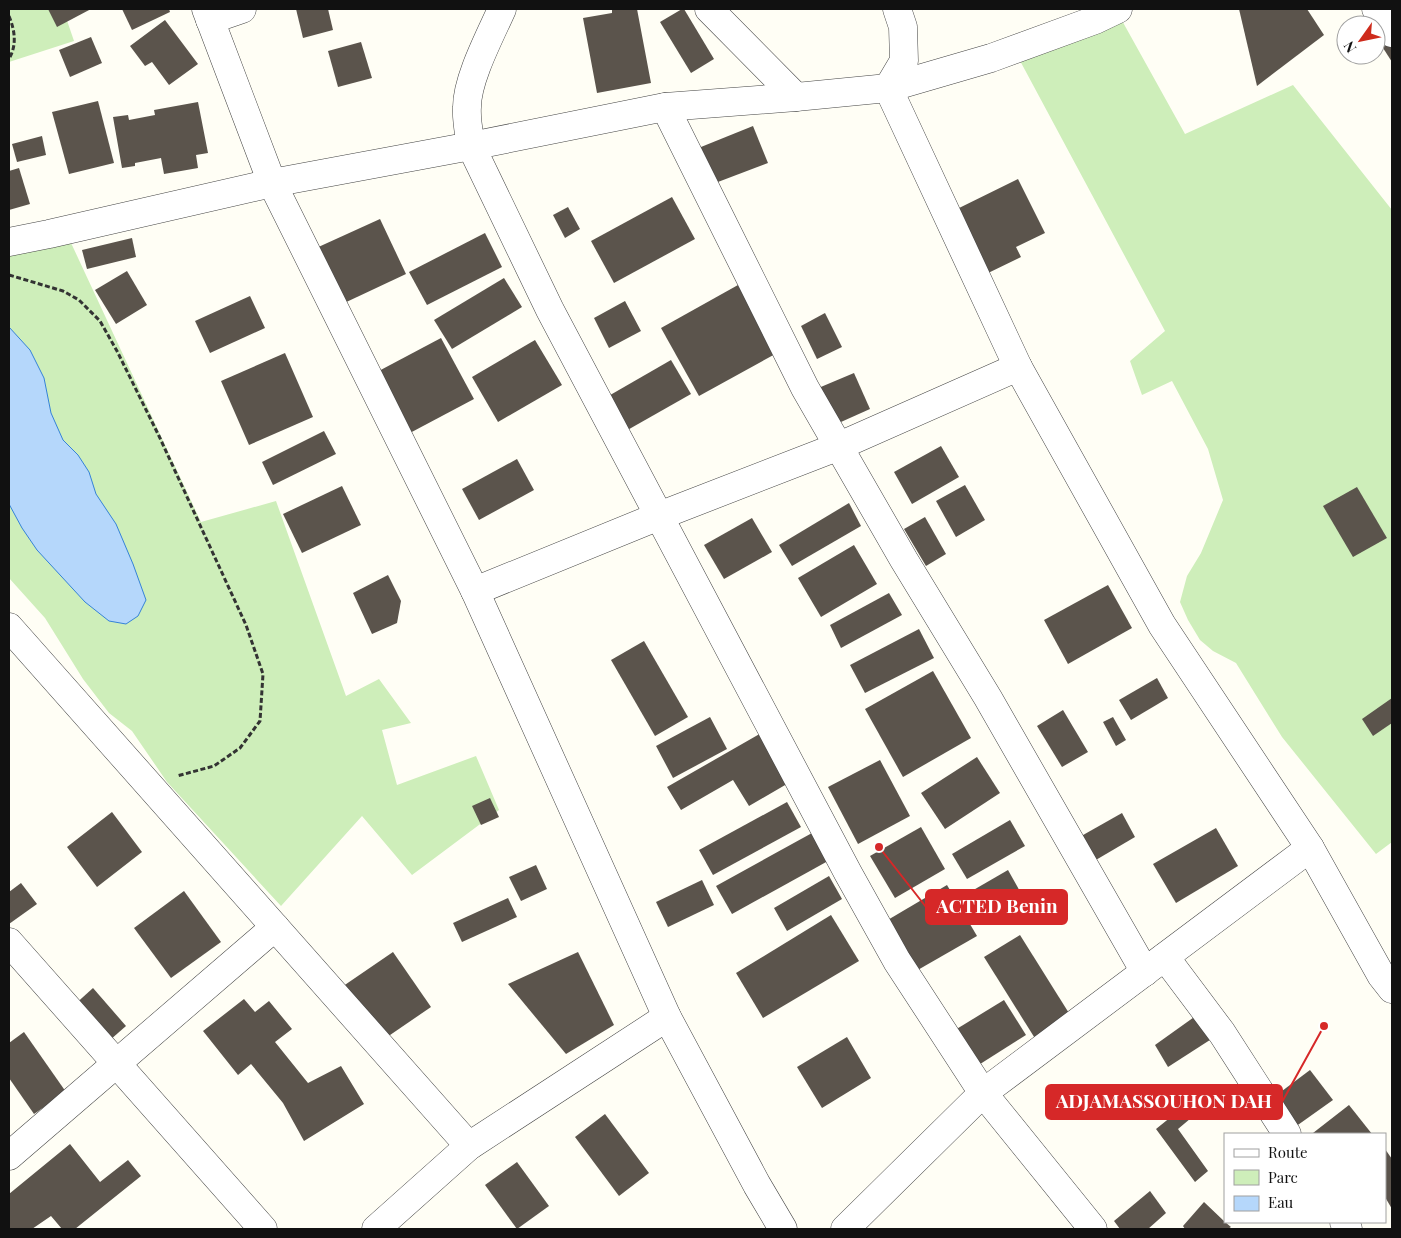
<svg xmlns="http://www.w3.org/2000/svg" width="1401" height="1238" font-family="'Playfair Display',serif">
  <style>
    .green { fill: #ceeeba }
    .water { fill: #b5d7fb; stroke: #3582d8 }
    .building { fill: #5b544c }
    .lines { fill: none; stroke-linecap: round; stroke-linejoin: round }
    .minor-casing { stroke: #444; stroke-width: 29 }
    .path { stroke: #333; stroke-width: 3; stroke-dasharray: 5 2.5; stroke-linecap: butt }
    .minor { stroke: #fff; stroke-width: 28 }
    .leader { fill: none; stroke: #d62828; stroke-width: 2 }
    .callout-dot { fill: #d62828; stroke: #fff; stroke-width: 2 }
    .callout { fill: #d62828; stroke: #d62828; stroke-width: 2 }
    .callout-label { font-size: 19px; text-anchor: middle; font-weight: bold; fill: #fff }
  </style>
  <rect width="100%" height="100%" fill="#fffef5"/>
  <g class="green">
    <polygon points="9,9 63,9 74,41 9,62"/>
    <polygon points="1120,17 1185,134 1293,85 1392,210 1392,842 1376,854 1282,737 1236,663 1213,651 1200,640 1188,620 1180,602 1187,576 1201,553 1223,500 1208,449 1172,381 1142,395 1130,361 1165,331 1018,57"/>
    <polygon points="65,230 201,522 276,501 346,696 379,679 411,723 382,730 397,785 476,756 499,810 412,875 362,816 281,906 167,782 132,731 109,713 83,679 45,618 9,578 9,244"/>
  </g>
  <polygon class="water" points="9,327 30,350 44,378 51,413 63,440 78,455 89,472 96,494 116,524 133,564 146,600 138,616 126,624 109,621 85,602 37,550 22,528 9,504"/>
  <g class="building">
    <polygon points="48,9 91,9 57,27"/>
    <polygon points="122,9 169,9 170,12 132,30"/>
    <polygon points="296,9 328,9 333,30 303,38"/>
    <polygon points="612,9 637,9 651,83 597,93 583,18 612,13"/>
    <polygon points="682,9 684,9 714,59 691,73 660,22"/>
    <polygon points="1239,9 1307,9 1324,35 1257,86"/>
    <polygon points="1392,16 1392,62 1376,37 1376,27"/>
    <polygon points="165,20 198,64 169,85 152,62 145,66 130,46"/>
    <polygon points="91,37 102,63 70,77 59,50"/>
    <polygon points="361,42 372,78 338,87 328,51"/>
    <polygon points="98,101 114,163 69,174 52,112"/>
    <polygon points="198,102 208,153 196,155 198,168 164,174 161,158 135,163 135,166 122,168 113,117 128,115 129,120 155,115 154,110"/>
    <polygon points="753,126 768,163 710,185 696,149"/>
    <polygon points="42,136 46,155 17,162 12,144"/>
    <polygon points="19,168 30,204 9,210 9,171"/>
    <polygon points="1018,179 1045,233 1016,247 1021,257 984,275 953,211"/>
    <polygon points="672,197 695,239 614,283 591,241"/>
    <polygon points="568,207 580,229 565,238 553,215"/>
    <polygon points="380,219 406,274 340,305 314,249"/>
    <polygon points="485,233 502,267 427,305 409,272"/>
    <polygon points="132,238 136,257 87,269 82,250"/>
    <polygon points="127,271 147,305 116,324 95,290"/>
    <polygon points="504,278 522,307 452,349 434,320"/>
    <polygon points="738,285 777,353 699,396 661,328"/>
    <polygon points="250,296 265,328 210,353 195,321"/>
    <polygon points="625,301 641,331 609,348 594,318"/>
    <polygon points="825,313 842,347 817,359 801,326"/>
    <polygon points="441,338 474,399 408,434 375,373"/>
    <polygon points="535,340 562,385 498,422 472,377"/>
    <polygon points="285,353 313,417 249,445 221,381"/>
    <polygon points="671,360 691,394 624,432 605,398"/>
    <polygon points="854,373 870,409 832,426 816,389"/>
    <polygon points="324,431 336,454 273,485 262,462"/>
    <polygon points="941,446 959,477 912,504 894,472"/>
    <polygon points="517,459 534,490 479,520 462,489"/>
    <polygon points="965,485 985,520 956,537 936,501"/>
    <polygon points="342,486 361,525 302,553 283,514"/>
    <polygon points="1357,487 1387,538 1353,557 1323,506"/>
    <polygon points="849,503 861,526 792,566 779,545"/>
    <polygon points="925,517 946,554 926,566 904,529"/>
    <polygon points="752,518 772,552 724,579 704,545"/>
    <polygon points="854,545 877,584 821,617 798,578"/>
    <polygon points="388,575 401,601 397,623 372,634 353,593"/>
    <polygon points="1108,585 1132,628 1068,664 1044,620"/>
    <polygon points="889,593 902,615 841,648 830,625"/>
    <polygon points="919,629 934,658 865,693 850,665"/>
    <polygon points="644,641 688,717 655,736 611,660"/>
    <polygon points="933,671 971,738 903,777 865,709"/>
    <polygon points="1157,678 1168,698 1131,720 1119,700"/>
    <polygon points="1392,698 1392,723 1373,736 1362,719"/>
    <polygon points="1063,710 1088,752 1062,767 1037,726"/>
    <polygon points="710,717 727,749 673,778 656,746"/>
    <polygon points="1113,717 1126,740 1116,746 1103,722"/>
    <polygon points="763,732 792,781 749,806 733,780 681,810 667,787"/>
    <polygon points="977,757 1000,793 945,829 921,793"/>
    <polygon points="880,760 910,816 858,844 828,787"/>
    <polygon points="490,798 499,817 481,825 472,806"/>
    <polygon points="787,802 801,827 713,875 699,850"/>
    <polygon points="112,812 142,852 97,887 67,847"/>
    <polygon points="1122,813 1135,837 1089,864 1076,839"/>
    <polygon points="1010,820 1025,846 967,879 952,854"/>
    <polygon points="921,827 945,869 895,898 870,856"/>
    <polygon points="1216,828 1238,866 1176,903 1153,864"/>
    <polygon points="812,833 828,861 732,914 716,886"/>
    <polygon points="536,865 547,889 521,901 509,877"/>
    <polygon points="1008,870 1022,895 984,916 970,892"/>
    <polygon points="829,876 842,899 787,931 774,908"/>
    <polygon points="702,880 714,905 668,927 656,902"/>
    <polygon points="21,883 37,904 9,924 9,892"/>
    <polygon points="947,885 977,936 916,971 886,921"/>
    <polygon points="184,891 221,942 171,978 134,928"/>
    <polygon points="508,898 517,917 462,942 453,923"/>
    <polygon points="831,915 859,961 763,1018 736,973"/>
    <polygon points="1020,935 1072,1018 1036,1040 984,957"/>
    <polygon points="393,952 431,1007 374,1046 336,991"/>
    <polygon points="578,952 614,1025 566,1054 508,984"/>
    <polygon points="93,988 126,1026 94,1054 61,1017"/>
    <polygon points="244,999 255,1012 269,1001 292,1029 275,1042 308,1083 341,1066 364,1104 304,1141 283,1103 251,1064 238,1075 203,1031"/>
    <polygon points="1004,1000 1026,1035 977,1066 955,1030"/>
    <polygon points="1197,1015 1213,1038 1168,1067 1155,1045"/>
    <polygon points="24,1032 66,1092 34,1114 9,1078 9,1043"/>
    <polygon points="847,1037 871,1078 822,1108 797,1067"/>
    <polygon points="1310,1070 1333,1100 1295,1127 1274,1097"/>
    <polygon points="1187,1104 1197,1113 1178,1129 1208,1171 1195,1182 1156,1129"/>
    <polygon points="1349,1105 1372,1134 1314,1134 1313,1133"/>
    <polygon points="605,1114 649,1173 619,1196 575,1137"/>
    <polygon points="70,1144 100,1182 128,1160 141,1176 75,1229 62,1229 51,1216 32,1229 9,1229 9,1194"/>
    <polygon points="1385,1149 1392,1159 1392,1209 1385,1197"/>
    <polygon points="517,1162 549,1206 517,1229 485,1185"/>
    <polygon points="1150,1191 1166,1213 1148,1229 1120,1229 1114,1221"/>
    <polygon points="1204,1202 1225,1222 1231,1227 1228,1229 1185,1229 1183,1226"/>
  </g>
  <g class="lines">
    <g class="minor-casing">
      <g id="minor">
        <polyline points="206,9 272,183 475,591 667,1017 757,1185 783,1229"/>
        <path d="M502 9C490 36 467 79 467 107 466 120 469 133 471 146L550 310 848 873 897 961 983 1093 1093 1229"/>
        <polyline points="709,9 796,97"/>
        <polyline points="897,9 903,27 904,61 888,88 1018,367 1162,625 1310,848 1381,975 1392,989"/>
        <polyline points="1376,9 1392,33"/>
        <polyline points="210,20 242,9"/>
        <polyline points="665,107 805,388 904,560 988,698 1145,972"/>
        <polyline points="9,242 49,234 272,183 471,146 665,107 796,97 888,88 991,58 1095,20 1118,9"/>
        <polyline points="475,591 659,516 837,447 1018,367"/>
        <polyline points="9,627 469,1146"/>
        <polyline points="9,942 263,1229"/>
        <polyline points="1165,957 1222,1033 1287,1134"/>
        <polyline points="9,1156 275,927"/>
        <polyline points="1344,1222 1348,1229"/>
        <polyline points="376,1229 469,1146 667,1017"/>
        <polyline points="845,1229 983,1093 1310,848"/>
      </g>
    </g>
    <g class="path">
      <path d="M9 16C15 31 17 45 9 59"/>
      <polyline points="9,275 63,291 79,300 100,321 117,351 159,436 246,625 263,674 260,721 240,748 214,766 177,776"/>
    </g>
    <use href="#minor" class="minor"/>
  </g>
  <path class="leader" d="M879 847L926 907M1324 1026L1282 1102"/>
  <g class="callout-dot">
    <circle cx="879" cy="847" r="5"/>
    <circle cx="1324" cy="1026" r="5"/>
  </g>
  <g class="callout">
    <rect x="926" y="890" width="141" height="34" rx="5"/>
    <rect x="1046" y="1085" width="236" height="34" rx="5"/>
  </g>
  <g class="callout-label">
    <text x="997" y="913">ACTED Benin</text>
    <text x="1164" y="1108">ADJAMASSOUHON DAH</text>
  </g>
  <rect width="1401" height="1238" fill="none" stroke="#111111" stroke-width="20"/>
  <rect x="1224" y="1133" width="162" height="90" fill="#ffffff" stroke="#a0a0a0"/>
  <rect x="1234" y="1149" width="25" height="8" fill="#ffffff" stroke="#a0a0a0"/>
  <text x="1268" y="1158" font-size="15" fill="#111111">Route</text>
  <rect x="1234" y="1170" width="25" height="15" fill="#ceeeba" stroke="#a0a0a0"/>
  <text x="1268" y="1183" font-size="15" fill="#111111">Parc</text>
  <rect x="1234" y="1196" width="25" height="15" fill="#b5d7fb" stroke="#a0a0a0"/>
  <text x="1268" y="1208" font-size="15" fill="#111111">Eau</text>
  <g transform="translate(1361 40) rotate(237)"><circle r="24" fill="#ffffff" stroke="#a0a0a0"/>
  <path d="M0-4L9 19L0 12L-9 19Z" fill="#ce2b1c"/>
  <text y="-8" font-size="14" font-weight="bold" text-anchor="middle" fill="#111111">N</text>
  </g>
</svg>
